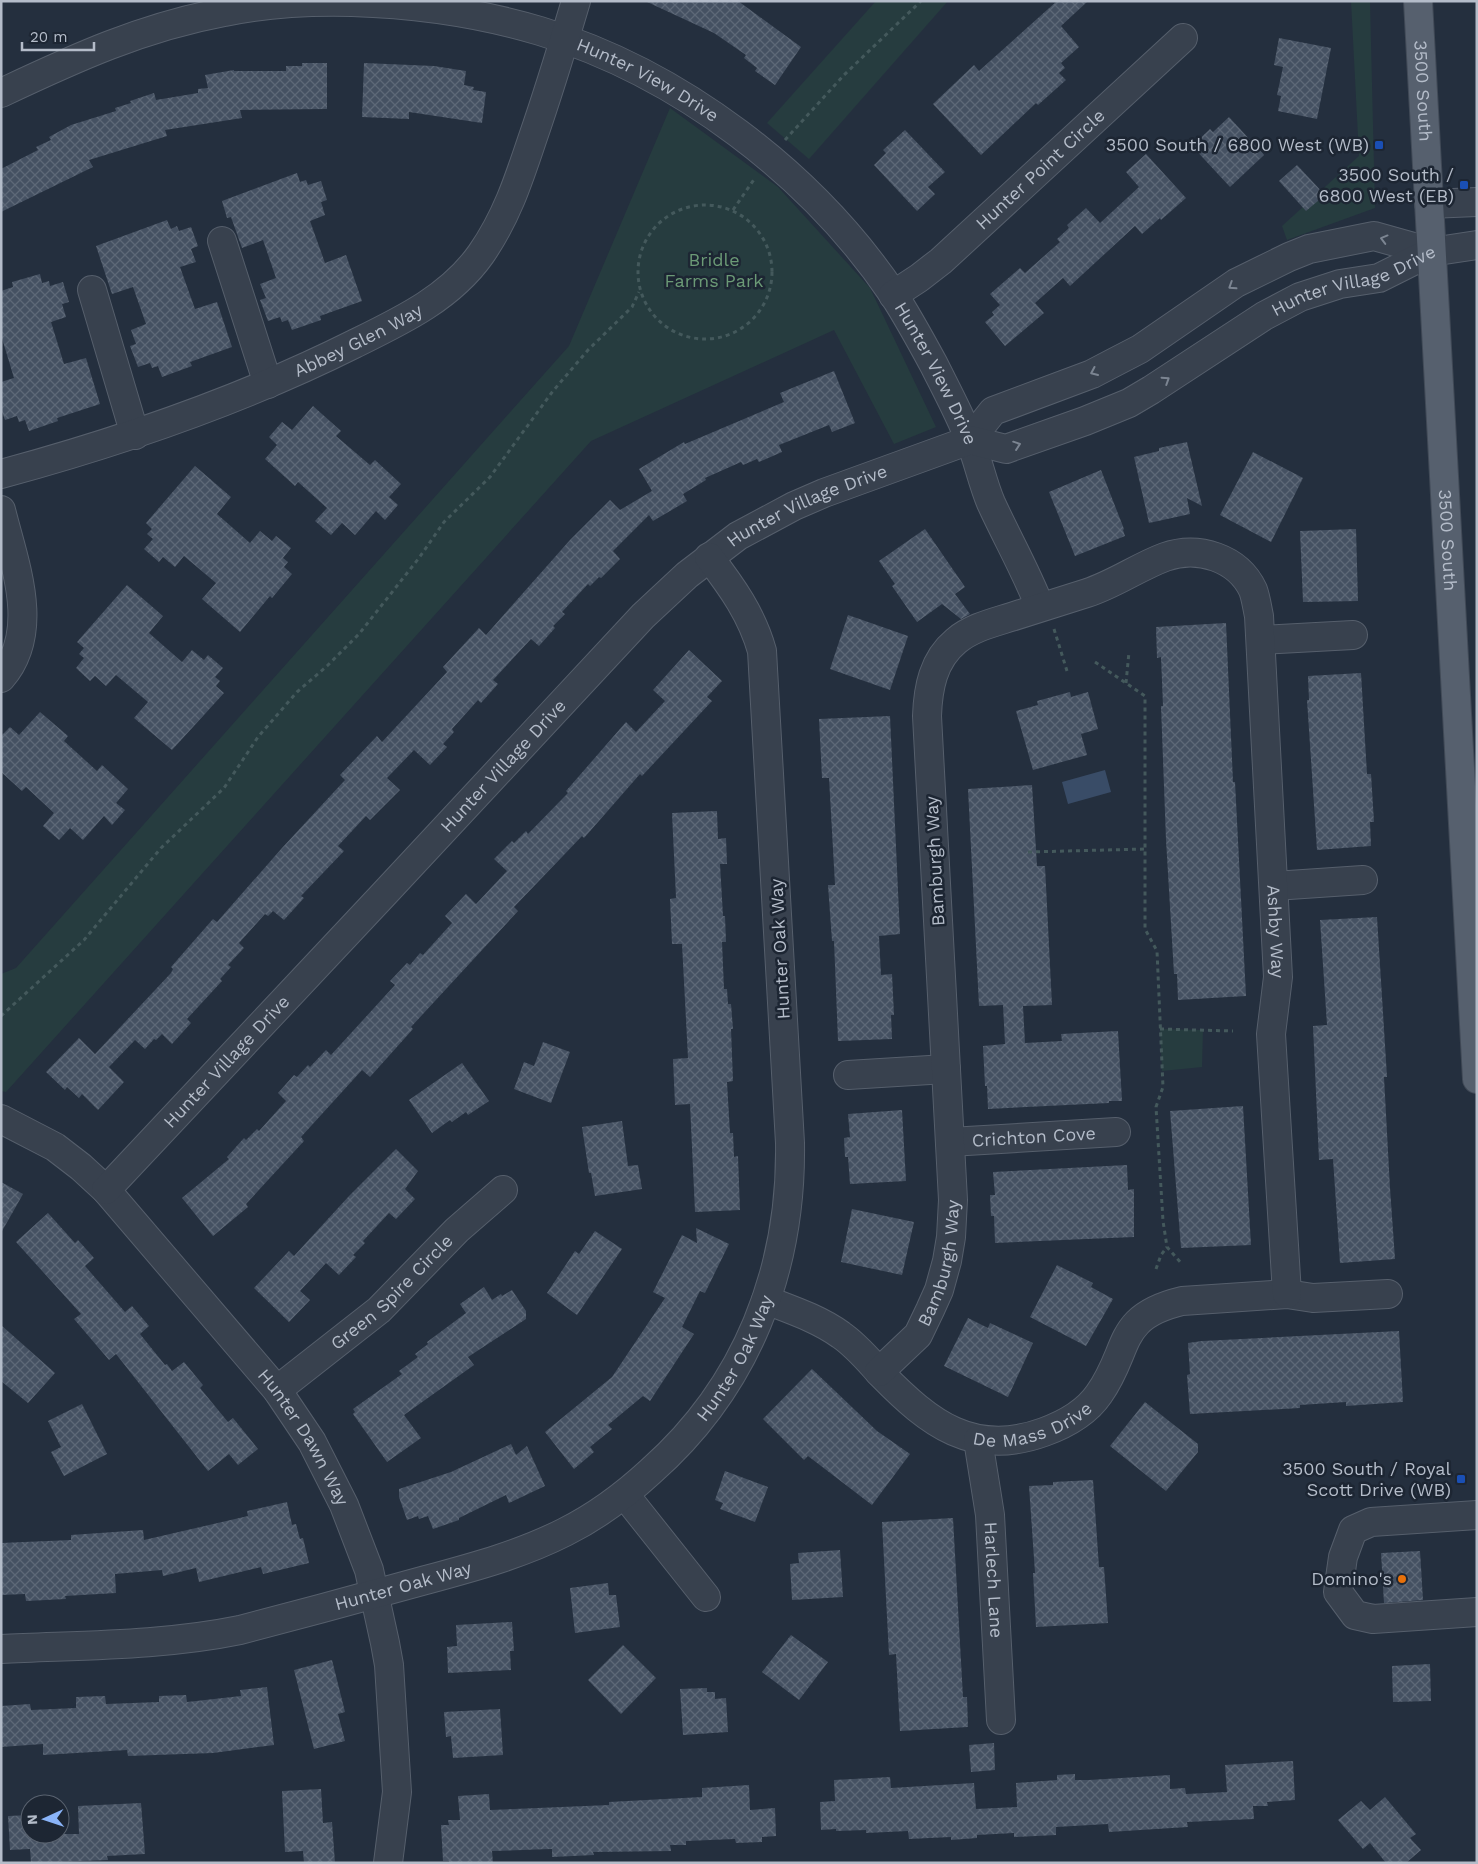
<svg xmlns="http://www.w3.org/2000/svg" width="1478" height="1864" font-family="'Work Sans',sans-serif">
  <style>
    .park { fill: #263c3f }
    .water { fill: #394c67 }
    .building { fill: url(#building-cross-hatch) }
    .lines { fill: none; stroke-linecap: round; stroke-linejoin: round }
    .minor-casing { stroke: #565f6c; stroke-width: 30 }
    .major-casing { stroke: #414a57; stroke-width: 30 }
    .path { stroke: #44595c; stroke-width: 3; stroke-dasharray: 4 4; stroke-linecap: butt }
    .minor { stroke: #38414e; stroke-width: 28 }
    .major { stroke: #56606e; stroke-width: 28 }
    .oneway { stroke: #7c8592 }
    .transit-dot { fill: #1a4fb4; stroke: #1d2633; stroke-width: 2 }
    .food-dot { fill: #e8710a; stroke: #1d2633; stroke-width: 2 }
    .labels { text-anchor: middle; stroke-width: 5; stroke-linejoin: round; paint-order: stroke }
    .street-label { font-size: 18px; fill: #b4bcc9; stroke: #1d2633 }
    .poi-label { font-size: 18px; fill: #b4bcc9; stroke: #1d2633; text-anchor: end }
    .park-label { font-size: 18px; fill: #6b9a76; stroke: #1d2633 }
  </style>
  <defs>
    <pattern id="building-cross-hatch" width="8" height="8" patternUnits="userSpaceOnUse" patternTransform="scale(1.25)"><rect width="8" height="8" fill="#455162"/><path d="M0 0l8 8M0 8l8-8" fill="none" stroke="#5d6877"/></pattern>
  </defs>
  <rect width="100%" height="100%" fill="#242f3e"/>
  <g class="park">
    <polygon points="876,1 948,1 809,159 767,123"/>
    <polygon points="1351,1 1370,1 1375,208 1287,240 1282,226 1359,156"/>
    <polygon points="670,108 778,187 870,288 936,427 894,444 834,330 591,441 6,1092 1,1091 1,974 16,968 569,346"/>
    <polygon points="1160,1029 1203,1030 1202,1067 1162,1071"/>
  </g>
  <polygon class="water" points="1105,770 1111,792 1068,804 1062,782"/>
  <g class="building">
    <polygon points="645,1 738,1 801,47 775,85 755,71 757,68 744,58 746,55 714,33"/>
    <polygon points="1057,1 1088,1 1061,26 1079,47 1061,63 1065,68 1059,73 1066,80 1038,105 1036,103 981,155 933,104 974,65 979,71"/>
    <polygon points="1279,38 1331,48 1317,119 1278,111 1281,96 1277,95 1283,67 1274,65"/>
    <polygon points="302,63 327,63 327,109 240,110 242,118 165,130 167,136 89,160 93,167 1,212 1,169 38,150 36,147 51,140 49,137 71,125 116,111 115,108 131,103 130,101 154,93 156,100 198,93 198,89 208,88 205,75 234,70 234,71 286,71 286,66 302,66"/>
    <polygon points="364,63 434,66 466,71 464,85 474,87 473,90 486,92 482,123 409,112 409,119 362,117"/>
    <polygon points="1229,117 1264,155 1230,187 1192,146 1210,129 1213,132"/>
    <polygon points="905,130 945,172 928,187 935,194 917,211 874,165 886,153 883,150"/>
    <polygon points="1146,154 1186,198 1161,220 1160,218 1142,234 1135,226 1070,286 1063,278 1035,303 1044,313 1005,346 985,322 994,315 992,312 1000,305 990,294 1020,268 1025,273 1060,242 1057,239 1069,228 1067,225 1086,208 1100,223 1139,187 1126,172"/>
    <polygon points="1297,165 1325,195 1306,211 1279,181"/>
    <polygon points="297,173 300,182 306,180 308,185 321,181 327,200 321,202 325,215 310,221 325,263 346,255 362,301 320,316 321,320 292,330 288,320 282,322 280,317 268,321 260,300 266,298 260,284 276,278 263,240 242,248 231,217 227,218 222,201"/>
    <polygon points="167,220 171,229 177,226 179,231 191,227 198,246 191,249 196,262 180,267 195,309 217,302 232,347 190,362 192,366 162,377 158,366 152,368 150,363 138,367 130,346 136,344 131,330 146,324 133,287 112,294 96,246"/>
    <polygon points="40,274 42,283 49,281 50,286 63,282 69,302 62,304 66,317 51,322 64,364 86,358 100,404 57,418 58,421 29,431 25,420 19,422 17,416 5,420 1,409 1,382 14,378 1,335 1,291 13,287 12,282"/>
    <polygon points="834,371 855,423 832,432 829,425 779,445 782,452 759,462 757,459 743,465 741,462 705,478 706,480 683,494 687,501 653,521 649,515 613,551 620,559 601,578 599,577 590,586 588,584 562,612 565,614 553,626 555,628 539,646 531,639 493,680 498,684 481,703 478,700 452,729 454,732 443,744 447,747 430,765 414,750 387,778 400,790 370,820 366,816 338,846 344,851 301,896 304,898 284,920 273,911 268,916 265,914 239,943 244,948 228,965 231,967 220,979 222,981 187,1019 191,1023 172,1044 162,1034 156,1040 154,1039 145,1049 135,1040 109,1067 124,1082 98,1110 82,1094 79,1098 67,1087 65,1090 46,1072 79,1038 95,1054 171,973 173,969 171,967 213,919 217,922 282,848 345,780 340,775 377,736 382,742 447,672 443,667 479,628 486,635 570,540 610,500 620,510 652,491 639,469 684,442 685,444 784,402 780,393"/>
    <polygon points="313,406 341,431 336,436 370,465 375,460 401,484 389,497 398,505 385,520 376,511 355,535 342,523 331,535 315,521 327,508 298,482 295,486 265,459 277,445 269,437 282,422 292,430"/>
    <polygon points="1187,442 1202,506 1187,498 1190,514 1149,523 1134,457 1159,451 1159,448"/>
    <polygon points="1253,452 1303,478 1271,542 1220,515"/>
    <polygon points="195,466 231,497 217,514 250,543 260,531 272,541 276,536 291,548 283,558 288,562 284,567 292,574 272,598 270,596 240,632 202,599 216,583 184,556 175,567 163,557 159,562 144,549 153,539 147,534 152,529 146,523"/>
    <polygon points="1101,470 1124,529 1123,530 1125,536 1075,556 1049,492"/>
    <polygon points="925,529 965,587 955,594 970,614 961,619 942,604 917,622 892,586 895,584 879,561"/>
    <polygon points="1356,529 1358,601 1303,602 1300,531"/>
    <polygon points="127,585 163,616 149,633 182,662 192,650 204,660 208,655 223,668 215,677 220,681 216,686 224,693 172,750 134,718 148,702 116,675 106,686 95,676 90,681 76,668 84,658 79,654 84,648 77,642"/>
    <polygon points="848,615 908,636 890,690 830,669"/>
    <polygon points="1226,623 1233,782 1235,782 1246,996 1178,1000 1177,974 1174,974 1166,840 1161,706 1163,706 1161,657 1157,658 1156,627"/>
    <polygon points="689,650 722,681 707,697 712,701 642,776 640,774 584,838 582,836 514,907 518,911 411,1027 413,1029 370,1077 362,1070 301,1137 304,1141 246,1204 248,1207 213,1236 182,1198 229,1159 227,1157 244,1138 246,1140 257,1129 259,1131 286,1101 278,1093 294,1075 297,1077 308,1065 310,1067 326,1050 331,1055 395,985 390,981 407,963 410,965 420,953 423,955 452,923 445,916 466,894 476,904 507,871 494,859 512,841 514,843 526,831 528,834 568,793 566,791 626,722 636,732 665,701 653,690"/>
    <polygon points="1361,673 1367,774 1371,774 1374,822 1370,822 1371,846 1317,850 1307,700 1309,700 1308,676"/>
    <polygon points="1070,692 1071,697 1088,692 1098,729 1081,734 1087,755 1033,770 1016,711 1038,705 1037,701"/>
    <polygon points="40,712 68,736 64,741 97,771 102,765 128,789 116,803 125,810 112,825 104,816 83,840 70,828 59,840 43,826 54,813 26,787 22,791 1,772 1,736 10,727 19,735"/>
    <polygon points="890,716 900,934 879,936 881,975 892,974 894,1015 891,1015 892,1039 838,1041 834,941 832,941 828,885 835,885 829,778 822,778 819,719"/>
    <polygon points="1032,785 1037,866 1045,866 1052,1005 1023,1006 1025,1043 1062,1041 1061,1034 1118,1031 1122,1101 1109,1101 1109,1103 988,1109 987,1086 985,1086 983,1046 1005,1044 1003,1005 979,1006 968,789"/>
    <polygon points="717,811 718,839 726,838 727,864 720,864 723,916 725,916 726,942 722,942 724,989 727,989 728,1004 731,1004 733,1029 731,1029 733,1081 727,1082 730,1133 733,1133 734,1157 738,1156 740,1210 695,1212 690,1104 675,1105 673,1059 688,1058 682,944 672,944 670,899 676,898 672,813"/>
    <polygon points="1377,917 1387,1077 1384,1077 1390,1188 1395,1259 1340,1263 1333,1159 1319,1160 1313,1026 1327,1025 1320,920"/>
    <polygon points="543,1042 570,1052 551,1103 514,1089 524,1062 534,1066"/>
    <polygon points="462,1063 489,1101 468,1115 466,1112 452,1122 450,1120 432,1133 409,1100"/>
    <polygon points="1243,1106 1251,1245 1181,1248 1170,1111"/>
    <polygon points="902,1110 906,1181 850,1184 848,1157 845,1157 844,1138 850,1137 848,1114"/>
    <polygon points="622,1121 628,1166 638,1165 642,1189 595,1196 591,1173 589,1173 582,1127"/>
    <polygon points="396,1149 418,1171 405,1189 415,1199 396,1219 389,1213 363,1241 365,1243 353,1255 356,1257 339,1275 326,1263 300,1291 310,1300 289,1322 254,1288 289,1251 294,1256 349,1196"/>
    <polygon points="1127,1165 1128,1190 1134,1189 1134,1237 995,1243 994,1216 991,1216 990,1195 995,1195 993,1172"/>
    <polygon points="1,1182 23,1194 1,1233"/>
    <polygon points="852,1209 914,1222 902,1275 841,1262"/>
    <polygon points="48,1213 75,1243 78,1240 94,1258 85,1266 125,1312 132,1306 149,1326 140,1334 165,1365 167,1364 172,1371 184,1362 203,1385 200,1388 228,1422 233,1418 258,1449 238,1465 229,1454 208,1471 116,1354 109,1360 74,1319 81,1314 16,1242"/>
    <polygon points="696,1228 729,1244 705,1293 700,1291 682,1327 694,1334 650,1401 643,1396 608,1425 612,1429 590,1447 594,1452 574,1469 545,1432 612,1377 665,1298 653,1292 682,1235 697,1243"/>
    <polygon points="595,1231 622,1249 577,1315 547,1293 575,1251 579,1254"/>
    <polygon points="1057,1265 1093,1283 1091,1287 1113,1299 1086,1346 1030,1317"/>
    <polygon points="484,1287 492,1300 501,1294 502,1296 512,1290 526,1311 526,1319 468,1357 474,1365 404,1415 421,1438 387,1462 353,1414 355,1412 353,1409 402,1374 399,1371 418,1357 415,1354 428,1344 427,1342 466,1313 460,1304"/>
    <polygon points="968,1318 988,1328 990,1323 1033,1343 1008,1397 944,1366"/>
    <polygon points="1,1325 55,1373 28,1403 1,1381"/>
    <polygon points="1399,1331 1403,1402 1346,1406 1346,1402 1300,1405 1300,1408 1190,1414 1187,1375 1190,1374 1188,1343 1202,1341"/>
    <polygon points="812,1369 877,1431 910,1454 872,1505 808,1456 804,1460 763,1419"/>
    <polygon points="1145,1402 1198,1444 1198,1452 1166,1491 1110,1446"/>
    <polygon points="82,1404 107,1454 64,1476 51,1452 61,1447 48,1421"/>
    <polygon points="511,1444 516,1455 527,1446 545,1486 509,1503 506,1495 459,1518 459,1520 433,1529 428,1516 419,1519 418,1516 407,1520 399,1497 399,1489 451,1472"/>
    <polygon points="725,1471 768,1487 755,1522 720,1509 723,1503 715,1500"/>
    <polygon points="1093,1480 1099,1567 1104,1567 1108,1623 1036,1627 1033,1573 1035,1573 1029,1486 1053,1485 1053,1482"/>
    <polygon points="287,1502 292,1525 296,1524 300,1539 303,1538 309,1563 263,1574 261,1567 199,1582 196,1568 163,1576 162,1570 115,1574 116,1593 65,1596 66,1599 26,1601 25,1594 1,1595 1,1543 71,1540 71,1535 143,1530 144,1540 248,1516 247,1511"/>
    <polygon points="953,1518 963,1697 967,1697 968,1727 900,1731 896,1654 889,1655 882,1522"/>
    <polygon points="840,1550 843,1597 792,1600 790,1564 799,1563 798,1553"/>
    <polygon points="1420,1551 1423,1600 1384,1603 1381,1553"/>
    <polygon points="608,1583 609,1595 616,1595 620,1627 575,1633 570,1588"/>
    <polygon points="512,1622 514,1651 510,1651 511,1670 448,1673 447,1647 457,1646 456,1625"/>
    <polygon points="791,1635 828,1662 799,1700 762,1672"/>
    <polygon points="623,1645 656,1678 621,1714 588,1680"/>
    <polygon points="332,1660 345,1712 338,1714 345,1741 314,1749 294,1670"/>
    <polygon points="1430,1664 1431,1701 1393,1702 1392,1666"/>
    <polygon points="267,1687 274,1745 213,1753 128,1756 127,1750 43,1755 43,1744 1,1747 1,1706 30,1704 31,1710 76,1708 76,1697 105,1696 106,1704 159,1702 159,1696 186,1695 187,1702 241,1696 240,1690"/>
    <polygon points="707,1688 707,1692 715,1692 715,1699 726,1698 728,1732 683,1735 680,1689"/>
    <polygon points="500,1709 503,1755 453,1758 451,1736 446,1737 444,1712"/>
    <polygon points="994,1743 995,1770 971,1772 969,1745"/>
    <polygon points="1293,1761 1295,1800 1267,1802 1268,1806 1253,1806 1254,1819 1187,1822 1188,1827 1109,1832 1108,1824 1056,1827 1056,1835 1014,1837 1014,1833 977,1835 977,1838 951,1840 951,1837 909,1839 908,1831 866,1833 866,1830 836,1831 836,1829 821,1830 820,1802 835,1801 834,1780 890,1777 891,1788 974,1783 976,1809 1017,1807 1016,1783 1057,1780 1057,1775 1075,1774 1075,1780 1089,1780 1170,1775 1170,1789 1185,1788 1186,1794 1227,1792 1225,1765"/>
    <polygon points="749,1785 750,1810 775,1808 776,1836 762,1837 762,1842 736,1843 735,1839 686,1841 686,1845 670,1845 671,1851 593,1852 594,1855 552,1857 552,1849 492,1851 493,1863 449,1863 449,1861 443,1861 441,1825 449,1825 448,1820 460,1820 458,1796 489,1794 490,1810 609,1805 609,1802 702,1797 702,1788"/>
    <polygon points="321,1789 323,1823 332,1822 335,1863 304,1863 303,1851 285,1852 282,1791"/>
    <polygon points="1385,1797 1416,1834 1410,1838 1421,1850 1406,1863 1386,1863 1370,1843 1363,1849 1338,1820 1361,1801 1370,1810"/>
    <polygon points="141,1803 145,1854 107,1856 108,1860 31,1863 30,1849 10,1850 8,1816 30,1815 30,1834 79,1834 78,1806"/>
  </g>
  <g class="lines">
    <g class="minor-casing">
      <g id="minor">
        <path id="s1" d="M1 93C75 58 143 27 224 12 266 3 310 1 352 2 415 4 480 13 540 31 679 73 812 174 893 294 908 317 921 341 934 365 946 389 959 413 969 438 978 459 982 482 991 503 1007 538 1026 571 1040 607"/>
        <polyline points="1429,204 1477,202"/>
        <polyline points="222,241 268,384"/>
        <polyline points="92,290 135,435"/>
        <path id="s2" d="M893 295 919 278 941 261 1183 38"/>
        <polyline points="970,440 993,411 1092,374 1113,363 1140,349 1236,283 1289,257 1309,249 1374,236 1431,252"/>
        <path id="s3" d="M1 474C123 441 240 401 354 344 401 321 450 298 481 254 506 218 518 182 532 140 548 94 562 48 576 1"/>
        <path d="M1 510C14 563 42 631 1 678"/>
        <polyline points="1261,640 1353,635"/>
        <polyline points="1274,886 1363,880"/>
        <polyline points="848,1075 946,1069"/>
        <path id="s4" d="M1 1119 55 1147 81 1167 106 1190 277 1390 312 1442 344 1505 369 1570 385 1643 389 1665 397 1792 388 1863"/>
        <path id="s5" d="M950 1142 1116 1132"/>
        <path id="s6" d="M106 1190 384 894 643 616 687 575 738 536 794 506 824 493 970 440 1006 449 1085 421 1129 403 1151 390 1264 316 1300 297 1340 284 1379 278 1431 252 1477 245"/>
        <path id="s7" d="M766 1300C792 1310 819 1319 841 1335 857 1346 869 1361 882 1375 929 1423 973 1458 1044 1432 1066 1424 1086 1413 1099 1394 1131 1349 1115 1317 1182 1301L1287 1294 1313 1298 1388 1294"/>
        <path id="s8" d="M879 1372 918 1335 930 1310 939 1290 947 1261 951 1237 953 1200 927 716C928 688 933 660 956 641 971 628 992 623 1011 617 1036 609 1061 601 1087 593 1115 584 1138 567 1165 557 1198 545 1238 558 1253 590 1256 598 1257 607 1259 616L1278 977 1271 1034 1287 1294"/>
        <path id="s9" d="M277 1390 379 1310 457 1230 503 1190"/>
        <path id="s10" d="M978 1440 990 1515 1001 1720"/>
        <polyline points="625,1495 706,1597"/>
        <polyline points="1477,1515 1371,1522 1353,1530 1343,1557 1338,1592 1355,1615 1373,1619 1477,1612"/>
        <path id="s11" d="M1 1649C81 1645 162 1646 240 1630 301 1614 361 1598 422 1581 470 1568 520 1555 565 1532 597 1516 625 1495 651 1471 747 1386 792 1270 790 1143L762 651C752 615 732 587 709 557"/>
      </g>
    </g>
    <g class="major-casing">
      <g id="major">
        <path id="s12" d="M1418 1 1477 1079"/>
      </g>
    </g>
    <g class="path">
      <polyline points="785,140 844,75 921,1"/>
      <circle cx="705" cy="272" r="67"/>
      <polyline points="733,210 755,178"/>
      <polyline points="1054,629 1067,671"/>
      <polyline points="1095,662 1145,696 1145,929 1157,951 1163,1087 1156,1107 1163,1221 1167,1247 1182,1264"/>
      <polyline points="1126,683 1129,652"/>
      <polyline points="1028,852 1145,849"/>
      <polyline points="1,1016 84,940 161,848 224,788 258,737 297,692 327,666 359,634 419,558 444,522 490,477 553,391 588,350 632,307 639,292"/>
      <polyline points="1160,1029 1233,1031"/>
      <polyline points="1156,1269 1161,1255 1167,1247"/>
    </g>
    <use href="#minor" class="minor"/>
    <use href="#major" class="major"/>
  </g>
  <defs><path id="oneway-chevron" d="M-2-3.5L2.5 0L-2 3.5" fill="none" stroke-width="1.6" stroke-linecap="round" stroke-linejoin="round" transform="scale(1.25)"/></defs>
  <g class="oneway">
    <use href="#oneway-chevron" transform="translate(1384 239) rotate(-165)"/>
    <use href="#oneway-chevron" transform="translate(1232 286) rotate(147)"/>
    <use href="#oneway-chevron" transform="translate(1094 372) rotate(156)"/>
    <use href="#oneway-chevron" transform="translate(1166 380) rotate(-33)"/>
    <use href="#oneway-chevron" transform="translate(1017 445) rotate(-19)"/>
  </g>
  <g class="transit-dot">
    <rect x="1374" y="140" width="10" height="10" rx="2.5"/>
    <rect x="1459" y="180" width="10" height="10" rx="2.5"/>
    <rect x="1456" y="1474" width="10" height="10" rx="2.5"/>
  </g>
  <circle class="food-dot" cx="1402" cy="1579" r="5"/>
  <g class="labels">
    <g class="street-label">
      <text dy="6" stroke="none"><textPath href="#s1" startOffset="676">Hunter View Drive</textPath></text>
      <text dy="6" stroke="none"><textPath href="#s12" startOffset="90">3500 South</textPath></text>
      <text dy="6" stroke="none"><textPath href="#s2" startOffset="194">Hunter Point Circle</textPath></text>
      <text dy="6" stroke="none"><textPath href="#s6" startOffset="1588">Hunter Village Drive</textPath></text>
      <text dy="6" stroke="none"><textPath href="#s3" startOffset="382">Abbey Glen Way</textPath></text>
      <text dy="6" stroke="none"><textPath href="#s1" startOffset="1096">Hunter View Drive</textPath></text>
      <text dy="6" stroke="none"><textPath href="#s6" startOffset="986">Hunter Village Drive</textPath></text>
      <text dy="6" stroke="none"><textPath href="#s12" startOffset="540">3500 South</textPath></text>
      <text dy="6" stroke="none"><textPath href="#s6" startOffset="581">Hunter Village Drive</textPath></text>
      <text transform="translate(935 861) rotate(-93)" y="6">Bamburgh Way</text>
      <text dy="6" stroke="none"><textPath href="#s8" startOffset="1434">Ashby Way</textPath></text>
      <text transform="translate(780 949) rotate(-93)" y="6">Hunter Oak Way</text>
      <text dy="6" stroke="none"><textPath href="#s6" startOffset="176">Hunter Village Drive</textPath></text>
      <text dy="6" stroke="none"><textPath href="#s5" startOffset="84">Crichton Cove</textPath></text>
      <text dy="6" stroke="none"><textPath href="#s8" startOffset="130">Bamburgh Way</textPath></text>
      <text dy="6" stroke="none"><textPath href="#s9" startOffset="151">Green Spire Circle</textPath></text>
      <text dy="6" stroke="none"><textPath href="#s11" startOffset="828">Hunter Oak Way</textPath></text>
      <text dy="6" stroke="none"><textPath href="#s7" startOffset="315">De Mass Drive</textPath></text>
      <text dy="6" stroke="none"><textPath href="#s4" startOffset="445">Hunter Dawn Way</textPath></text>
      <text dy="6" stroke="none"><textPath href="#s10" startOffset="141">Harlech Lane</textPath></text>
      <text dy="6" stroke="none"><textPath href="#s11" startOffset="409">Hunter Oak Way</textPath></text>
    </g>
    <g class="poi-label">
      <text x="1369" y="151">3500 South / 6800 West (WB)</text>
      <text x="1454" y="181">3500 South /<tspan x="1454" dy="21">6800 West (EB)</tspan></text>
      <text x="1451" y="1475">3500 South / Royal<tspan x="1451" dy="21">Scott Drive (WB)</tspan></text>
      <text x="1392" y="1585">Domino's</text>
    </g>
    <g class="park-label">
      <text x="714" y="266">Bridle<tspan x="714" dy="21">Farms Park</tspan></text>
    </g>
  </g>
  <rect width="1478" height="1864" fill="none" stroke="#b4bcc9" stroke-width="5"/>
  <g transform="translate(45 1819) rotate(267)"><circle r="24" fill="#1d2633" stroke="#59626f"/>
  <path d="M0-4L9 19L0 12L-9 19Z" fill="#8ab4f8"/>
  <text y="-8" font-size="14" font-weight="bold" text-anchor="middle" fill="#b4bcc9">N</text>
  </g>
  <path d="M22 42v8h72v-8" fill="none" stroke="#b4bcc9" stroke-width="2.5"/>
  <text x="30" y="42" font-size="15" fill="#b4bcc9" stroke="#1d2633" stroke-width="4" paint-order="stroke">20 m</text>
</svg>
